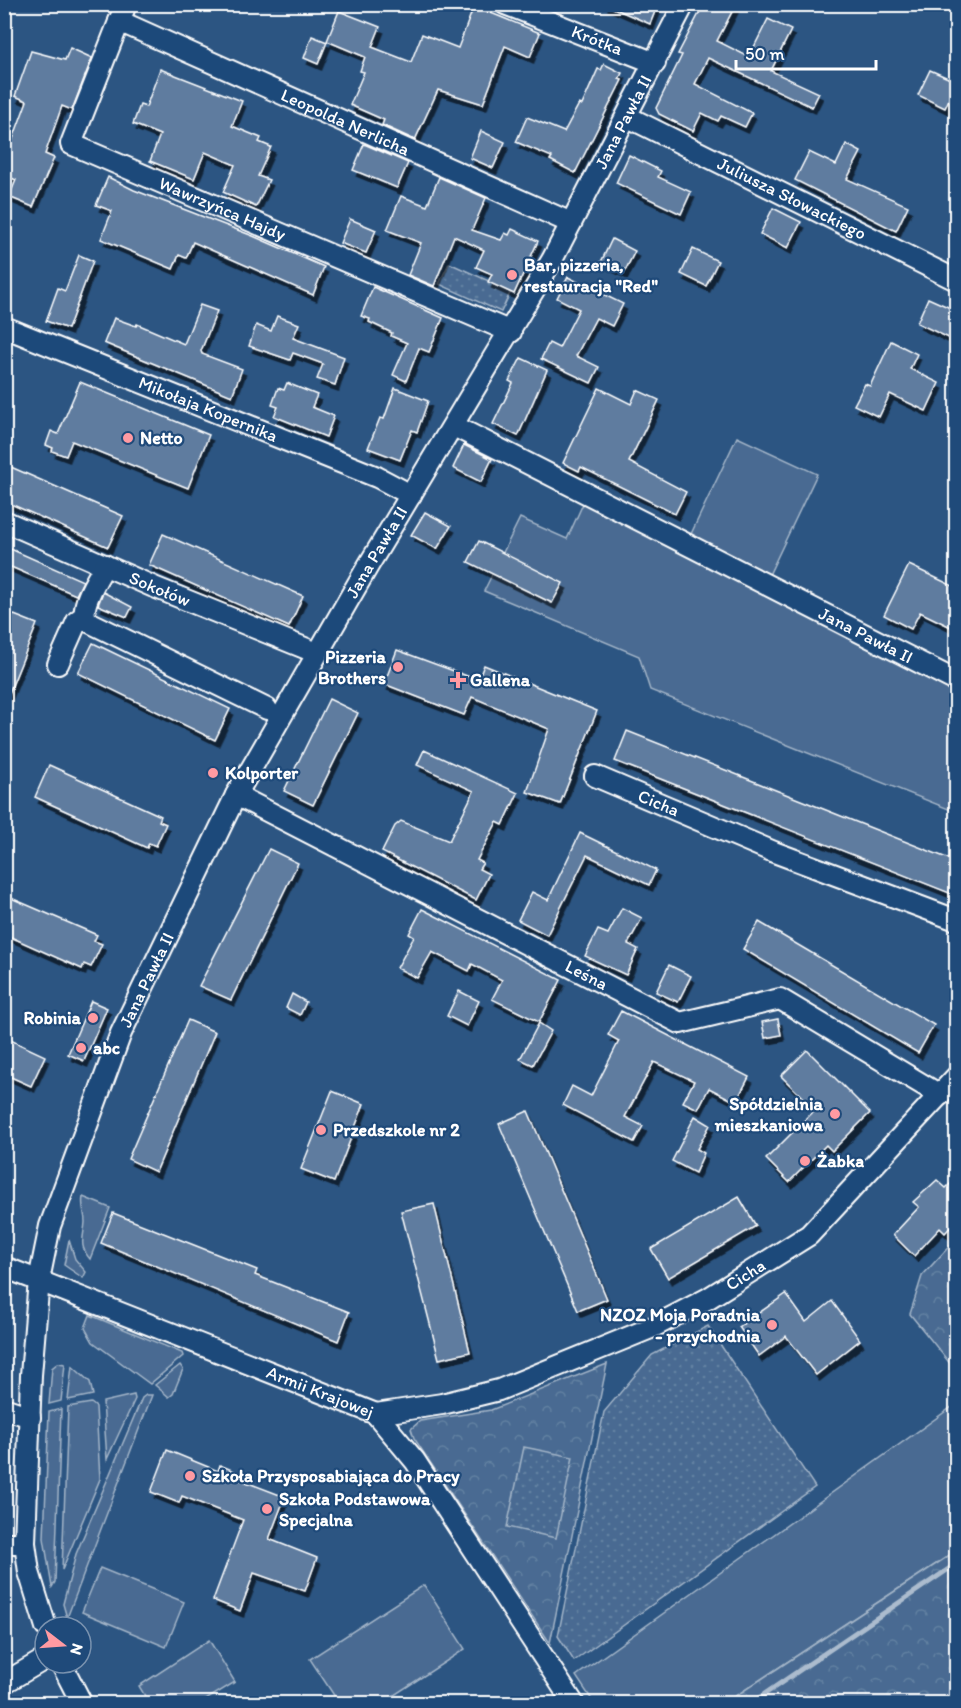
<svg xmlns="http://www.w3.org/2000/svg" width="961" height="1708" font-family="Itim,sans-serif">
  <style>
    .grass { fill: #486b92; stroke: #a4b5c8; stroke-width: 1.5 }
    .forest { fill: url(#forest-crowns); stroke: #a4b5c8; stroke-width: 1.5 }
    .park { fill: url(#park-dots); stroke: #a4b5c8; stroke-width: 1.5 }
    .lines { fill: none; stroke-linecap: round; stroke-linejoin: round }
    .stream { stroke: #acbcce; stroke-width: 5 }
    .building { fill: #5e7c9f; stroke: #fff; stroke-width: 1.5; filter: url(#shadow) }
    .minor-casing { stroke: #fff; stroke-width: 24 }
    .minor { stroke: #1f4a7a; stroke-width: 20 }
    .poi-dot { fill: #ff9aa2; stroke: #1f4a7a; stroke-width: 2 }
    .labels { text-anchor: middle; stroke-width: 4.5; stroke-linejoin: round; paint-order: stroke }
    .street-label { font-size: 18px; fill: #fff; stroke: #1f4a7a }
    .poi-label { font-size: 18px; font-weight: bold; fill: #fff; stroke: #1f4a7a; text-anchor: start }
  </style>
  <defs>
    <pattern id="forest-crowns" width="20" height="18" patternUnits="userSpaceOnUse" patternTransform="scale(1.5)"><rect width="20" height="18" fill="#486b92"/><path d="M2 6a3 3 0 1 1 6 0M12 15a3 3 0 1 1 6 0" fill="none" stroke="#6381a2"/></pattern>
    <pattern id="park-dots" width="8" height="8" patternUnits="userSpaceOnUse" patternTransform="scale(1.5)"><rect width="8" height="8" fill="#486b92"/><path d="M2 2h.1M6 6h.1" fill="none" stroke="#6381a2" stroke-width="1.8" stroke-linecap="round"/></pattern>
    <filter id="shadow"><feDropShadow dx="3.5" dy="6" stdDeviation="0" flood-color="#0009"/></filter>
  </defs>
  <rect width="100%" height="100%" fill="#2c5582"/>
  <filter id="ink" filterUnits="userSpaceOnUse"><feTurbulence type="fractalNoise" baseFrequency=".0167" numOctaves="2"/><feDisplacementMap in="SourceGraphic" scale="12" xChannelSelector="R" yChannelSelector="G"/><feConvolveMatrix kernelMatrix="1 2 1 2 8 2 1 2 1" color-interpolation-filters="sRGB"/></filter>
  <g filter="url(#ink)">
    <g class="grass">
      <polygon points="737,437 817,474 769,575 956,671 956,812 650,690 639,656 484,591 520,518 567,539 591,486 690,536"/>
      <path d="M83 1197 110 1208 90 1259C78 1245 84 1238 85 1222 85 1213 81 1206 83 1197Z"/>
      <polygon points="69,1240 75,1259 86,1272 83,1278 64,1265"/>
      <polygon points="90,1315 182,1353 183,1356 150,1384 93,1342 85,1328"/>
      <polygon points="58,1363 65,1364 61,1401 49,1404 52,1368"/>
      <polygon points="180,1365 183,1369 173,1394 169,1397 155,1385"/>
      <polygon points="72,1366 90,1382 93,1395 68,1400"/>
      <polygon points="134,1395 135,1399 107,1459 103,1402"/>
      <polygon points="146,1395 152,1395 67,1618 63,1604 76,1554 142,1398"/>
      <polygon points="91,1403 96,1407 100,1479 62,1570 68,1407"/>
      <polygon points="956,1404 956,1551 725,1703 594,1703 576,1676"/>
      <polygon points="61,1409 55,1582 52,1587 44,1538 49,1412"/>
      <polygon points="100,1568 184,1602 166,1647 82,1612"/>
      <polygon points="424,1585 465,1649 382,1703 339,1703 310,1659"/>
      <polygon points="209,1640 235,1682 201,1703 149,1703 139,1686"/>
    </g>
    <g class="forest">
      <polygon points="956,1239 956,1371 910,1314 922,1276"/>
      <polygon points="607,1364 550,1643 414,1438 411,1429 420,1421 491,1410"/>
      <polygon points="956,1551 956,1703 725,1703"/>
    </g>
    <g class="park">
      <polygon points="449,263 511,291 501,312 439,284"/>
      <polygon points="708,1326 815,1487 574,1661 558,1636 604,1412 652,1355"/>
      <polygon points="524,1447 573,1457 556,1538 507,1527"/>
    </g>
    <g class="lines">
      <polyline class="stream" points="750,1704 956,1564"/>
    </g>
    <g class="building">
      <polygon points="604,4 658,4 650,24"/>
      <polygon points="704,4 736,4 717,41 749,57 768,19 791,30 771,71 819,93 812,107 708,58 695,84 752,113 745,127 721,116 718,121 702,113 693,131 659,114 656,108 682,55 678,54"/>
      <polygon points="474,6 540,33 530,57 505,46 483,104 438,90 415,140 382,125 384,120 350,105 364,72 360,71 365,57 327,41 339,11 380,27 372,47 411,62 422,34 458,48"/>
      <polygon points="312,36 327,42 318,64 304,58"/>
      <polygon points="70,48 92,58 72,110 62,106 45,154 54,158 33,207 9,197 16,180 4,175 4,145 10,147 27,101 15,96 31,51 65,60"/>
      <polygon points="604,64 622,73 619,79 622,80 575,173 550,160 552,157 516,142 527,117 564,132 579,104 582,105 598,69 601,70"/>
      <polygon points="160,69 242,101 232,126 261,138 259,142 271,147 258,176 269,180 256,207 223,192 235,165 205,152 194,179 150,161 160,135 133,124 140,105 146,107"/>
      <polygon points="930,70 957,82 945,108 918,95"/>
      <polygon points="481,131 505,142 493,168 470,158"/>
      <polygon points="364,144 408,163 397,188 353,170"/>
      <polygon points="846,144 861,152 847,179 908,206 896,231 795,180 809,152 836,165"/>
      <polygon points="629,155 661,171 658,177 691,192 681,214 616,183"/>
      <polygon points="108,177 134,190 253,236 324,267 313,295 193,242 186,258 179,255 173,269 101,239 112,211 96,205"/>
      <polygon points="439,177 486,198 472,230 501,240 505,233 509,235 512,229 538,241 514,294 488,282 492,274 476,267 484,250 454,236 434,286 408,275 421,243 387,230 401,196 427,206"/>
      <polygon points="773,208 801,222 788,248 760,234"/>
      <polygon points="350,219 376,230 366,253 340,243"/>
      <polygon points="612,239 635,251 624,273 601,262"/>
      <polygon points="693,249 718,261 706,286 681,274"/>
      <polygon points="79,255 93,261 68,329 46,321 58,288 65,291"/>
      <polygon points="568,277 623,304 612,326 596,318 576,356 599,367 591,383 541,359 549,343 559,348 579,309 557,298"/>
      <polygon points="373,287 443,318 429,352 419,348 406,381 393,375 407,343 391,336 392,333 369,322 370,319 361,316"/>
      <polygon points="928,298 957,311 957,326 951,339 917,323"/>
      <polygon points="200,305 217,311 201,351 202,354 242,369 232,396 104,343 114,318 136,326 137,324 184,344"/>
      <polygon points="277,316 299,324 293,338 344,357 335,385 317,379 323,364 293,353 290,360 249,346 256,325 271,331"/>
      <polygon points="891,341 917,354 910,369 939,383 926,411 890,394 879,417 854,405 865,384 870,386"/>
      <polygon points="521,358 547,370 518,436 493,424 513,383 509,381"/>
      <polygon points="80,382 209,435 188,488 72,441 66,456 52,451 53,448 46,445 51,431 58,434"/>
      <polygon points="287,383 317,395 312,407 334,416 326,437 274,416 278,407 272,405 278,388 284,390"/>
      <polygon points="395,388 428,401 417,432 412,430 400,460 368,448 380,418 384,419"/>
      <polygon points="599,388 631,404 637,390 659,400 629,462 686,492 675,514 581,467 579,471 563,463"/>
      <polygon points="464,445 492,459 481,482 453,468"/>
      <polygon points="4,464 123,516 108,547 4,501"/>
      <polygon points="425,512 451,526 437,549 411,535"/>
      <polygon points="163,534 303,596 289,627 149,565"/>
      <polygon points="479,541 563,583 552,603 468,562"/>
      <polygon points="4,546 83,581 76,595 4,564"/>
      <polygon points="909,565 957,588 957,630 920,612 911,629 884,615"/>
      <polygon points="103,592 132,607 127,617 98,605"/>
      <polygon points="4,611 37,624 5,703 4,703"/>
      <polygon points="93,643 230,709 215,740 78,673"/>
      <polygon points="397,650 478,680 484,665 597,711 560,804 527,792 549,729 472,697 464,715 384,684"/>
      <polygon points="329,699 358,713 313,805 284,791"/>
      <polygon points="627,731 957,862 957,896 615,761"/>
      <polygon points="424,750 518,793 503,825 497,822 477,860 483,863 479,869 489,874 476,900 382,852 395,826 401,821 449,841 474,791 417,765"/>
      <polygon points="49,765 161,816 159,821 166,824 156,846 149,843 147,848 35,797"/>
      <polygon points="580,833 656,870 649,885 587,855 547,935 518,920 532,892 548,900"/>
      <polygon points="269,849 298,863 231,1000 199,986"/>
      <polygon points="4,895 97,935 94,941 102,944 91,967 84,964 82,969 4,934"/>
      <polygon points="622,908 642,918 628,944 638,949 626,975 585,956 598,930 608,934"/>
      <polygon points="422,909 561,980 539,1022 492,999 502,980 472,964 469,971 432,952 417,978 397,968 414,937 409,934"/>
      <polygon points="759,922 934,1025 918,1053 743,949"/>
      <polygon points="669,965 691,976 678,1002 656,992"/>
      <polygon points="459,991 479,1001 467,1026 447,1016"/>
      <polygon points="292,994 306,1002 300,1015 286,1008"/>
      <polygon points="91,1001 107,1008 84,1061 68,1054"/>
      <polygon points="621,1011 749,1077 736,1102 709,1088 698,1109 683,1102 694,1081 654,1062 625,1117 643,1126 634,1142 563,1105 572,1086 591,1096 619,1041 608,1035"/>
      <polygon points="778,1019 781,1035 765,1038 762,1022"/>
      <polygon points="188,1020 215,1032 156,1172 128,1159"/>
      <polygon points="539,1023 551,1031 533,1065 520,1059"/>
      <polygon points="4,1037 45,1056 31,1086 4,1074"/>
      <polygon points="807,1050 870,1113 832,1151 826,1145 789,1182 766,1159 815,1110 781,1076"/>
      <polygon points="332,1091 364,1104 334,1182 301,1169"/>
      <polygon points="528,1111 607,1299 578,1311 499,1124"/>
      <polygon points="695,1116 710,1125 697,1149 704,1153 695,1173 672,1161"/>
      <polygon points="957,1177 957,1220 945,1233 940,1228 914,1256 893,1235 919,1207 913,1202 937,1180 946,1188"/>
      <polygon points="739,1197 756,1226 668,1278 651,1249"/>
      <polygon points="434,1204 470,1352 439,1359 401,1211"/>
      <polygon points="113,1213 257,1270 255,1275 349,1312 338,1341 101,1243"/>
      <polygon points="786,1294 806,1322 832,1301 860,1340 816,1375 786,1336 759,1356 739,1327"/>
      <polygon points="167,1450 218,1471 220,1465 239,1473 238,1479 285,1497 269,1539 317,1558 305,1591 254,1573 240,1611 213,1600 243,1520 182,1496 179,1503 151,1492"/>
    </g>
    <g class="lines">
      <g class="minor-casing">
        <g id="minor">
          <path id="s1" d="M126 4 71 144 511 332"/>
          <path id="s2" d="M505 4 655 63"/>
          <path id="s3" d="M119 21 571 223"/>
          <path id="s4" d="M628 117 956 280"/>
          <path id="s5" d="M4 327 377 477 411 495"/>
          <path id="s6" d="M454 426 956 681"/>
          <path id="s7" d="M4 521 154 587 317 653"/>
          <path d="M105 565C98 578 78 607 87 621L267 709"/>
          <polyline points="58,664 77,621 84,616"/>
          <path id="s8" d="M595 776 774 852 956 920"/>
          <path id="s9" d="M236 795 680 1023 780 999 940 1095"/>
          <path id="s10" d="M4 1267 376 1414 415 1461 574 1704"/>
          <polyline points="4,1408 30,1417"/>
          <path id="s11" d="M376 1414 442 1404 499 1390 651 1328 707 1299 809 1235 956 1077"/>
          <polyline points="4,1543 25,1543"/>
          <path id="s12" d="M46 1627 29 1572 25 1543 31 1375 39 1280 50 1226 121 1033 236 795 368 566 552 260 684 4"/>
          <polyline points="61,1663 82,1704"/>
          <polyline points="4,1683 45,1659"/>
        </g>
      </g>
      <use href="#minor" class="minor"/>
    </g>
  </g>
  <g class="poi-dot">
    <circle cx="512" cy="275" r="6"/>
    <circle cx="128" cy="438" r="6"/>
    <circle cx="398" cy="667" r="6"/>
    <path d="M455 671h6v6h6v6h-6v6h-6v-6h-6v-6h6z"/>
    <circle cx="213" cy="773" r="6"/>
    <circle cx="93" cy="1018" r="6"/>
    <circle cx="81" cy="1048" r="6"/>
    <circle cx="835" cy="1114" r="6"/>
    <circle cx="321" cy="1130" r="6"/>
    <circle cx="805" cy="1161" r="6"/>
    <circle cx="772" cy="1325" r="6"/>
    <circle cx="190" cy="1476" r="6"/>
    <circle cx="267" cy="1509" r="6"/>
  </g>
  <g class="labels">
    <g class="street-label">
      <text dy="6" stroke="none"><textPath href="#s2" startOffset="99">Krótka</textPath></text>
      <text dy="6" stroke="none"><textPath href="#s3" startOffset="248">Leopolda Nerlicha</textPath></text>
      <text dy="6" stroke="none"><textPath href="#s12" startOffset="1652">Jana Pawła II</textPath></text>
      <text dy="6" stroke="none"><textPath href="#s4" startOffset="183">Juliusza Słowackiego</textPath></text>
      <text dy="6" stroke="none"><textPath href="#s1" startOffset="315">Wawrzyńca Hajdy</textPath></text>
      <text dy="6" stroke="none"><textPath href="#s5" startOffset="220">Mikołaja Kopernika</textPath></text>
      <text dy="6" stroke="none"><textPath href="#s12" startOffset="1156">Jana Pawła II</textPath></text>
      <text dy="6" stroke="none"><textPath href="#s7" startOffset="170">Sokołów</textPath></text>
      <text dy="6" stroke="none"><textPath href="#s6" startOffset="462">Jana Pawła II</textPath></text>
      <text dy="6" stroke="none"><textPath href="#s8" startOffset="69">Cicha</textPath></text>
      <text dy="6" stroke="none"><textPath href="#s9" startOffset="394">Leśna</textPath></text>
      <text dy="6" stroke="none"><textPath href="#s12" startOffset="670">Jana Pawła II</textPath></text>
      <text dy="6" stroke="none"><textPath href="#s11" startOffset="398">Cicha</textPath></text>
      <text dy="6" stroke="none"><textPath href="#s10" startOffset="340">Armii Krajowej</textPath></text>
    </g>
    <g class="poi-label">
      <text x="524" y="271">Bar, pizzeria,<tspan x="524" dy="21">restauracja "Red"</tspan></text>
      <text x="140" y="444">Netto</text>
      <text x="386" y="663" text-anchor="end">Pizzeria<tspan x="386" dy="21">Brothers</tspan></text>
      <text x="470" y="686">Gallena</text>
      <text x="225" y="779">Kolporter</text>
      <text x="81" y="1024" text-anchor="end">Robinia</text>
      <text x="93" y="1054">abc</text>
      <text x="823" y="1110" text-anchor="end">Spółdzielnia<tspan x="823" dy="21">mieszkaniowa</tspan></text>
      <text x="333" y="1136">Przedszkole nr 2</text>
      <text x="817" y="1167">Żabka</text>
      <text x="760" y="1321" text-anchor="end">NZOZ Moja Poradnia<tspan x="760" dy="21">- przychodnia</tspan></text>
      <text x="202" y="1482">Szkoła Przysposabiająca do Pracy</text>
      <text x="279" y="1505">Szkoła Podstawowa<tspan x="279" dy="21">Specjalna</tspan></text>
    </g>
  </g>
  <rect width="961" height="1708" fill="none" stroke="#1f4a7a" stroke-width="24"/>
  <rect x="12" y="12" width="937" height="1684" fill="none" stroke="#fff" stroke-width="2" filter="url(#ink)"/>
  <g transform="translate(63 1645) rotate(107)"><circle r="28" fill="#1f4a7a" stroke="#7992af" stroke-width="1.5"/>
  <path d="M0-4.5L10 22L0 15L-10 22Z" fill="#ff9aa2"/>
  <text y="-9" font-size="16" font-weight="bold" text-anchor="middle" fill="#ffffff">N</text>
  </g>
  <path d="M736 60v9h140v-9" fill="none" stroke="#ffffff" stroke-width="3"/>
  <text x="745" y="60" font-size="18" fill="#ffffff" stroke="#1f4a7a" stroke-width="4.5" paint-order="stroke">50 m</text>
</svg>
